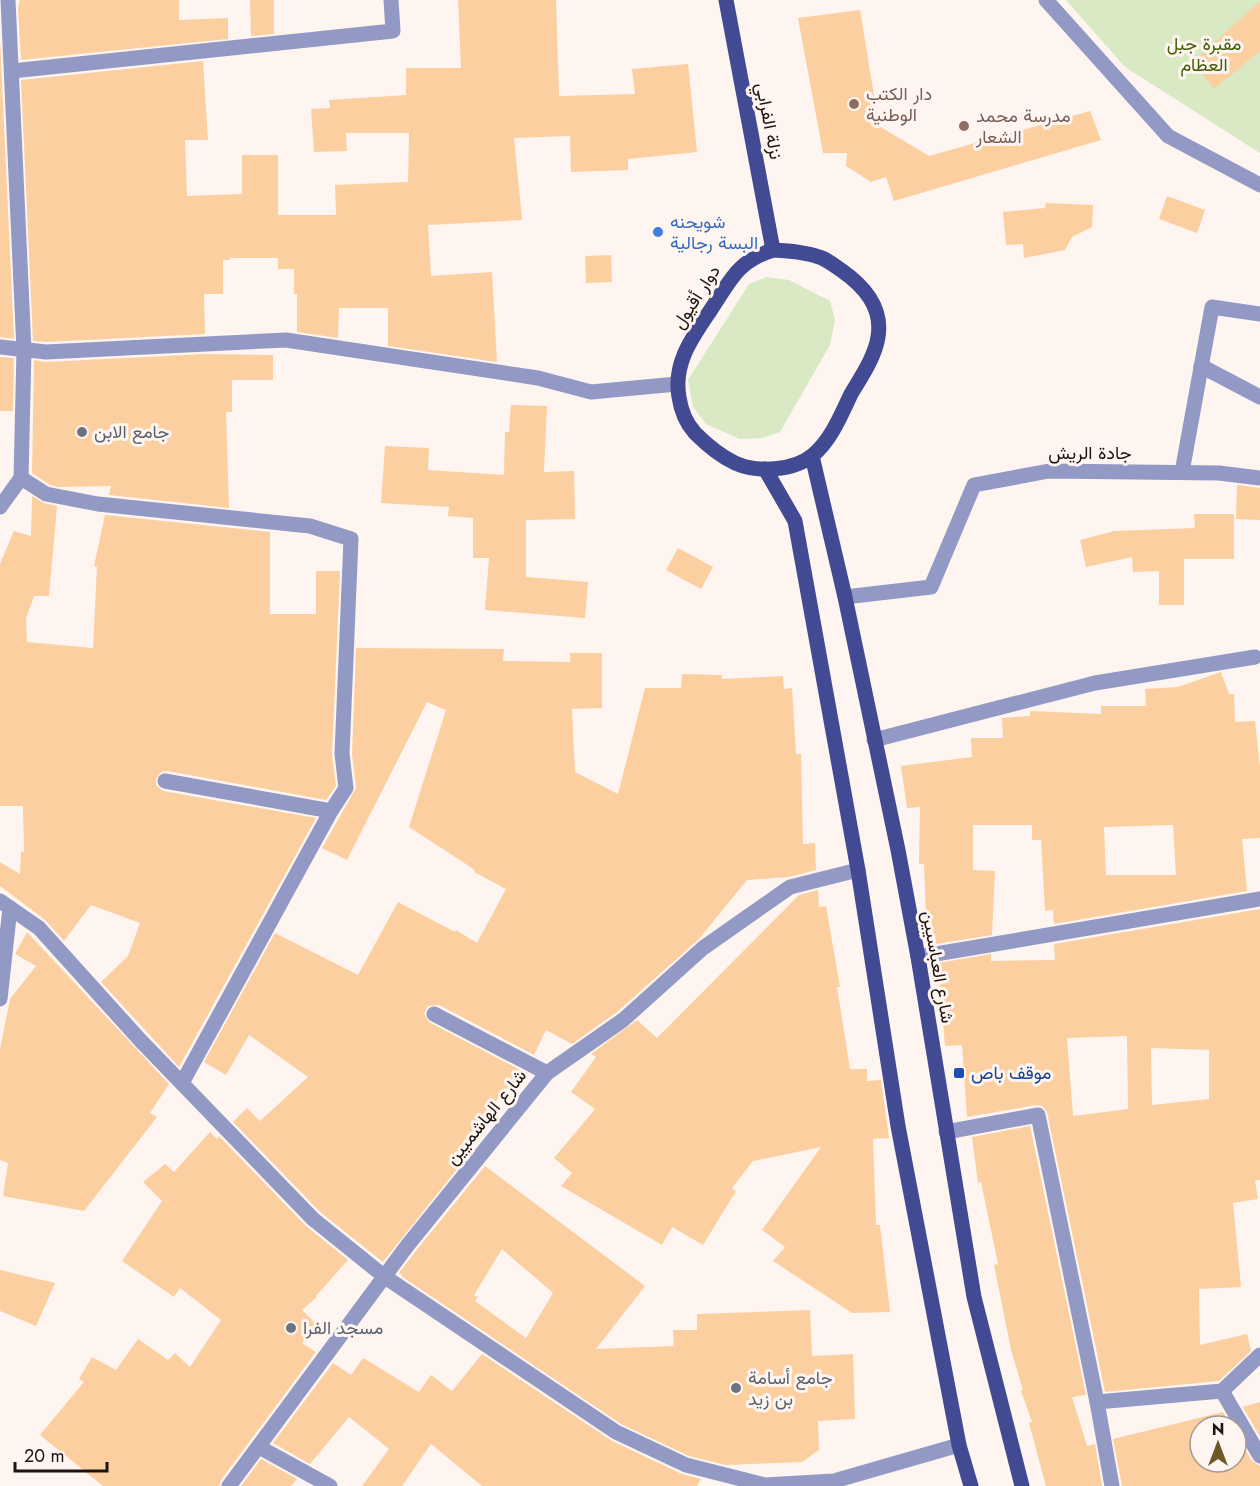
<svg xmlns="http://www.w3.org/2000/svg" width="1260" height="1486" font-family="Jost,Vazirmatn,sans-serif">
  <style>
    .green { fill: #d8e9c3 }
    .building { fill: #fccfa0; fill-rule: evenodd }
    .lines { fill: none; stroke-linecap: round; stroke-linejoin: round }
    .minor { stroke: #9199c4; stroke-width: 15 }
    .major { stroke: #424a94; stroke-width: 15 }
    .education-dot { fill: #8d6e63; stroke: #fef5f0; stroke-width: 2 }
    .shop-dot { fill: #3f7fe0; stroke: #fef5f0; stroke-width: 2 }
    .worship-dot { fill: #6b7280; stroke: #fef5f0; stroke-width: 2 }
    .transit-dot { fill: #1a4fb4; stroke: #fef5f0; stroke-width: 2 }
    .labels { text-anchor: middle; stroke-width: 6; stroke-linejoin: round; paint-order: stroke }
    .park-label { font-size: 18px; fill: #445f0a; stroke: #fef5f0 }
    .education-label { font-size: 18px; fill: #785e54; stroke: #fef5f0; text-anchor: start }
    .street-label { font-size: 18px; fill: #1c1410; stroke: #fef5f0 }
    .shop-label { font-size: 18px; fill: #366cbe; stroke: #fef5f0; text-anchor: start }
    .worship-label { font-size: 18px; fill: #5b616d; stroke: #fef5f0; text-anchor: start }
    .transit-label { font-size: 18px; fill: #164399; stroke: #fef5f0; text-anchor: start }
  </style>
  <rect width="100%" height="100%" fill="#fef5f0"/>
  <g class="green">
    <polygon points="1066,0 1260,0 1260,153 1125,67"/>
    <polygon points="767,277 789,280 830,301 835,320 830,345 780,432 762,438 740,439 706,424 693,407 688,380 749,284"/>
  </g>
  <g class="building">
    <polygon points="20,0 179,0 179,20 228,18 228,39 21,60 18,8"/>
    <polygon points="250,0 274,0 274,34 251,36"/>
    <polygon points="458,0 556,0 559,96 635,94 632,69 688,64 697,152 628,159 628,170 571,172 570,136 514,138 522,220 428,225 431,276 492,272 497,362 388,346 388,308 339,308 338,338 297,332 297,294 294,294 294,269 278,269 278,258 230,258 230,260 223,260 223,294 204,294 205,334 46,342 33,341 21,80 203,61 208,140 185,140 187,196 242,194 242,155 278,155 278,215 336,215 335,185 408,182 409,133 346,133 347,151 314,152 311,109 330,108 329,100 406,95 406,68 461,68"/>
    <polygon points="1260,1 1260,51 1214,89 1193,62"/>
    <polygon points="860,10 879,126 929,156 1090,111 1101,140 894,201 886,177 871,182 846,166 847,153 823,153 798,18"/>
    <polygon points="0,39 14,339 0,337"/>
    <polygon points="1167,196 1205,210 1197,233 1159,219"/>
    <polygon points="1046,203 1093,205 1092,227 1072,237 1065,250 1024,258 1023,244 1006,245 1003,212 1045,208"/>
    <polygon points="611,255 612,282 586,283 585,256"/>
    <polygon points="206,354 273,355 273,380 232,380 232,412 226,412 229,508 109,495 111,486 59,487 50,485 32,473 34,360 46,362"/>
    <polygon points="0,357 14,358 13,411 0,411"/>
    <polygon points="511,405 547,406 544,472 574,471 575,519 526,520 526,577 588,582 585,618 485,610 489,558 473,558 473,518 448,516 449,507 381,503 385,446 429,448 428,470 504,475 505,432 509,432"/>
    <polygon points="1237,485 1260,488 1260,520 1236,519"/>
    <polygon points="32,496 44,503 57,506 49,596 34,596 26,618 27,642 93,648 97,567 94,566 105,515 270,532 270,614 316,614 316,571 340,571 332,754 336,786 326,800 167,771 161,772 156,779 156,785 163,791 316,818 179,1067 101,982 128,956 140,923 91,905 64,941 45,920 0,886 0,862 20,874 21,852 24,852 23,806 0,806 0,564 14,531 31,536"/>
    <polygon points="1194,514 1234,514 1234,559 1184,559 1184,605 1159,605 1159,571 1133,572 1132,557 1086,567 1080,540 1114,531 1195,528"/>
    <polygon points="678,548 713,567 701,589 666,570"/>
    <polygon points="356,648 504,649 503,661 570,662 570,653 602,653 602,708 572,709 575,772 618,794 645,688 681,688 682,674 722,675 722,679 783,676 784,689 792,688 796,754 801,754 803,844 815,843 816,870 789,877 747,880 699,939 617,1012 572,1044 546,1030 534,1055 439,1005 428,1006 424,1014 429,1022 522,1071 488,1110 459,1147 469,1154 383,1262 320,1212 233,1122 247,1108 260,1121 308,1077 249,1035 226,1075 204,1062 275,933 358,975 398,902 455,932 456,930 477,943 506,889 474,872 475,870 409,827 446,710 427,702 347,860 322,848 356,788 352,754"/>
    <path d="M1221 672 1229 694H1234L1235 722 1255 721 1260 767V838L1242 839 1247 891 1054 924 1053 910 1045 911 1041 840H1032V825H973V870L995 871 992 935 936 944 935 934H932L931 915H926L924 864H919L920 807 907 808 901 766 972 757 971 738H1003L1002 718 1030 716V711L1101 714V706H1146L1145 689 1178 687ZM1173 825 1176 875H1106L1104 827Z"/>
    <polygon points="818,890 819,907 826,906 840,987 837,987 850,1069 867,1069 867,1081 881,1080 889,1138 873,1139 876,1225 880,1225 890,1312 852,1313 773,1261 785,1247 762,1230 821,1147 753,1161 732,1188 736,1191 703,1245 672,1227 662,1245 561,1186 572,1173 554,1158 595,1109 571,1092 596,1057 591,1054 637,1020 657,1038 799,895"/>
    <path d="M1260 909V1180H1255L1258 1199 1233 1203 1241 1287 1199 1289 1200 1345 1247 1334 1251 1351 1219 1381 1105 1392 1047 1112 1042 1106 1036 1105 967 1117 962 1045 945 1046 938 963 991 954V961L1055 960 1054 944ZM1127 1036 1128 1109 1073 1116 1067 1038ZM1151 1048 1209 1050V1099L1152 1105Z"/>
    <polygon points="27,932 169,1084 150,1113 157,1117 84,1211 3,1196 8,1163 0,1160 0,1049 10,999 36,966 15,954"/>
    <polygon points="1030,1126 1086,1395 1072,1397 1087,1446 1095,1444 1102,1486 1046,1486 1029,1423 1032,1422 1021,1391 1023,1390 1011,1350 994,1265 998,1264 981,1182 978,1183 972,1137"/>
    <polygon points="210,1132 217,1139 219,1136 306,1226 348,1260 316,1296 317,1297 302,1310 319,1327 302,1343 316,1352 221,1480 219,1486 103,1486 40,1435 84,1382 79,1379 92,1357 116,1370 138,1339 168,1360 175,1353 190,1367 221,1320 180,1288 174,1297 122,1261 162,1201 143,1182 165,1164 174,1172"/>
    <path d="M485 1166 645 1286 596 1349 674 1346 673 1330H697V1314L810 1310 812 1356 853 1354 855 1419 818 1421 819 1450 802 1462 726 1465 689 1456 621 1424 401 1276 402 1275 399 1273 415 1252ZM502 1249 553 1293 526 1338 475 1301 478 1297 474 1295Z"/>
    <polygon points="0,1270 55,1283 36,1326 0,1311"/>
    <polygon points="482,1354 612,1441 682,1474 701,1479 697,1486 482,1486 431,1444 402,1486 362,1486 389,1449 349,1417 310,1464 273,1443 333,1363 351,1375 363,1358 419,1392 431,1375 452,1391"/>
    <polygon points="1260,1402 1260,1437 1243,1407"/>
    <polygon points="1223,1412 1231,1426 1200,1426 1200,1462 1236,1462 1236,1434 1252,1461 1260,1466 1260,1486 1122,1486 1113,1439"/>
    <polygon points="261,1459 297,1479 291,1486 241,1486"/>
  </g>
  <g class="lines">
    <g class="minor">
      <polyline points="8,0 24,350 21,478"/>
      <polyline points="1046,0 1168,136 1260,185"/>
      <polyline points="12,71 393,31 391,0"/>
      <polyline points="0,347 46,352 286,340 538,378 591,392 677,384"/>
      <polyline points="1201,366 1260,397"/>
      <polyline points="1182,472 1212,307 1260,314"/>
      <polyline points="0,507 21,478 46,494 98,504 310,526 351,539 342,754 346,788 331,811"/>
      <polyline points="845,597 931,587 974,485 1049,471 1219,473 1260,478"/>
      <polyline points="874,740 1095,683 1255,657"/>
      <polyline points="165,781 331,811 182,1083"/>
      <polyline points="0,901 39,928 140,1040 313,1219 385,1277 616,1432 686,1465 765,1485 834,1481 959,1445"/>
      <polyline points="918,957 1260,899"/>
      <polyline points="0,999 10,908"/>
      <polyline points="434,1014 547,1073"/>
      <polyline points="946,1132 1038,1115 1097,1402 1112,1486"/>
      <polyline points="1222,1391 1260,1456"/>
      <polyline points="1097,1402 1222,1391 1260,1355"/>
      <polyline points="259,1447 330,1486"/>
      <polyline points="229,1486 407,1246 547,1073 623,1020 703,948 790,887 858,870"/>
    </g>
    <g class="major">
      <polyline points="726,0 773,250"/>
      <path d="M773 250C790 251 806 252 822 258 829 261 835 266 841 270 864 286 883 307 878 337 875 357 861 377 851 394 841 415 831 440 813 455 794 471 757 473 735 463 720 456 707 445 695 433 686 423 681 411 679 397 673 363 692 338 710 311 731 280 736 262 773 250Z"/>
      <polyline points="812,456 845,597 898,850 918,957 974,1297 1022,1486"/>
      <polyline points="765,469 795,521 858,870 898,1126 959,1445 971,1486"/>
    </g>
  </g>
  <g class="education-dot">
    <circle cx="854" cy="104" r="6"/>
    <circle cx="964" cy="126" r="6"/>
  </g>
  <circle class="shop-dot" cx="658" cy="232" r="6"/>
  <g class="worship-dot">
    <circle cx="82" cy="432" r="6"/>
    <circle cx="291" cy="1328" r="6"/>
    <circle cx="736" cy="1388" r="6"/>
  </g>
  <rect class="transit-dot" x="953" y="1067" width="12" height="12" rx="3"/>
  <g class="labels">
    <g class="park-label">
      <text x="1204" y="50">مقبرة جبل<tspan x="1204" dy="21">العظام</tspan></text>
    </g>
    <g class="education-label">
      <text x="866" y="100">دار الكتب<tspan x="866" dy="21">الوطنية</tspan></text>
      <text x="976" y="122">مدرسة محمد<tspan x="976" dy="21">الشعار</tspan></text>
    </g>
    <g class="street-label">
      <text transform="translate(769 121) rotate(79)" y="6">نزلة الفرابي</text>
      <text transform="translate(696 297) rotate(-57)" y="6">دوار أقيول</text>
      <text x="1090" y="459">جادة الريش</text>
      <text transform="translate(938 967) rotate(80)" y="6">شارع العباسيين</text>
      <text transform="translate(486 1117) rotate(-51)" y="6">شارع الهاشميين</text>
    </g>
    <g class="shop-label">
      <text x="670" y="228">شويحنه<tspan x="670" dy="21">البسة رجالية</tspan></text>
    </g>
    <g class="worship-label">
      <text x="94" y="438">جامع الابن</text>
      <text x="303" y="1334">مسجد الفرا</text>
      <text x="748" y="1384">جامع أسامة<tspan x="748" dy="21">بن زيد</tspan></text>
    </g>
    <g class="transit-label">
      <text x="971" y="1079">موقف باص</text>
    </g>
  </g>
  <g transform="translate(1218 1444)"><circle r="28" fill="#fef5f0" stroke="#a49b96" stroke-width="1.5"/>
  <path d="M0-4.5L10 22L0 15L-10 22Z" fill="#6f5828"/>
  <text y="-9" font-size="16" font-weight="bold" text-anchor="middle" fill="#1c1410">N</text>
  </g>
  <path d="M15 1462v9h92v-9" fill="none" stroke="#1c1410" stroke-width="3"/>
  <text x="24" y="1462" font-size="18" fill="#1c1410" stroke="#fef5f0" stroke-width="4.5" paint-order="stroke">20 m</text>
</svg>
